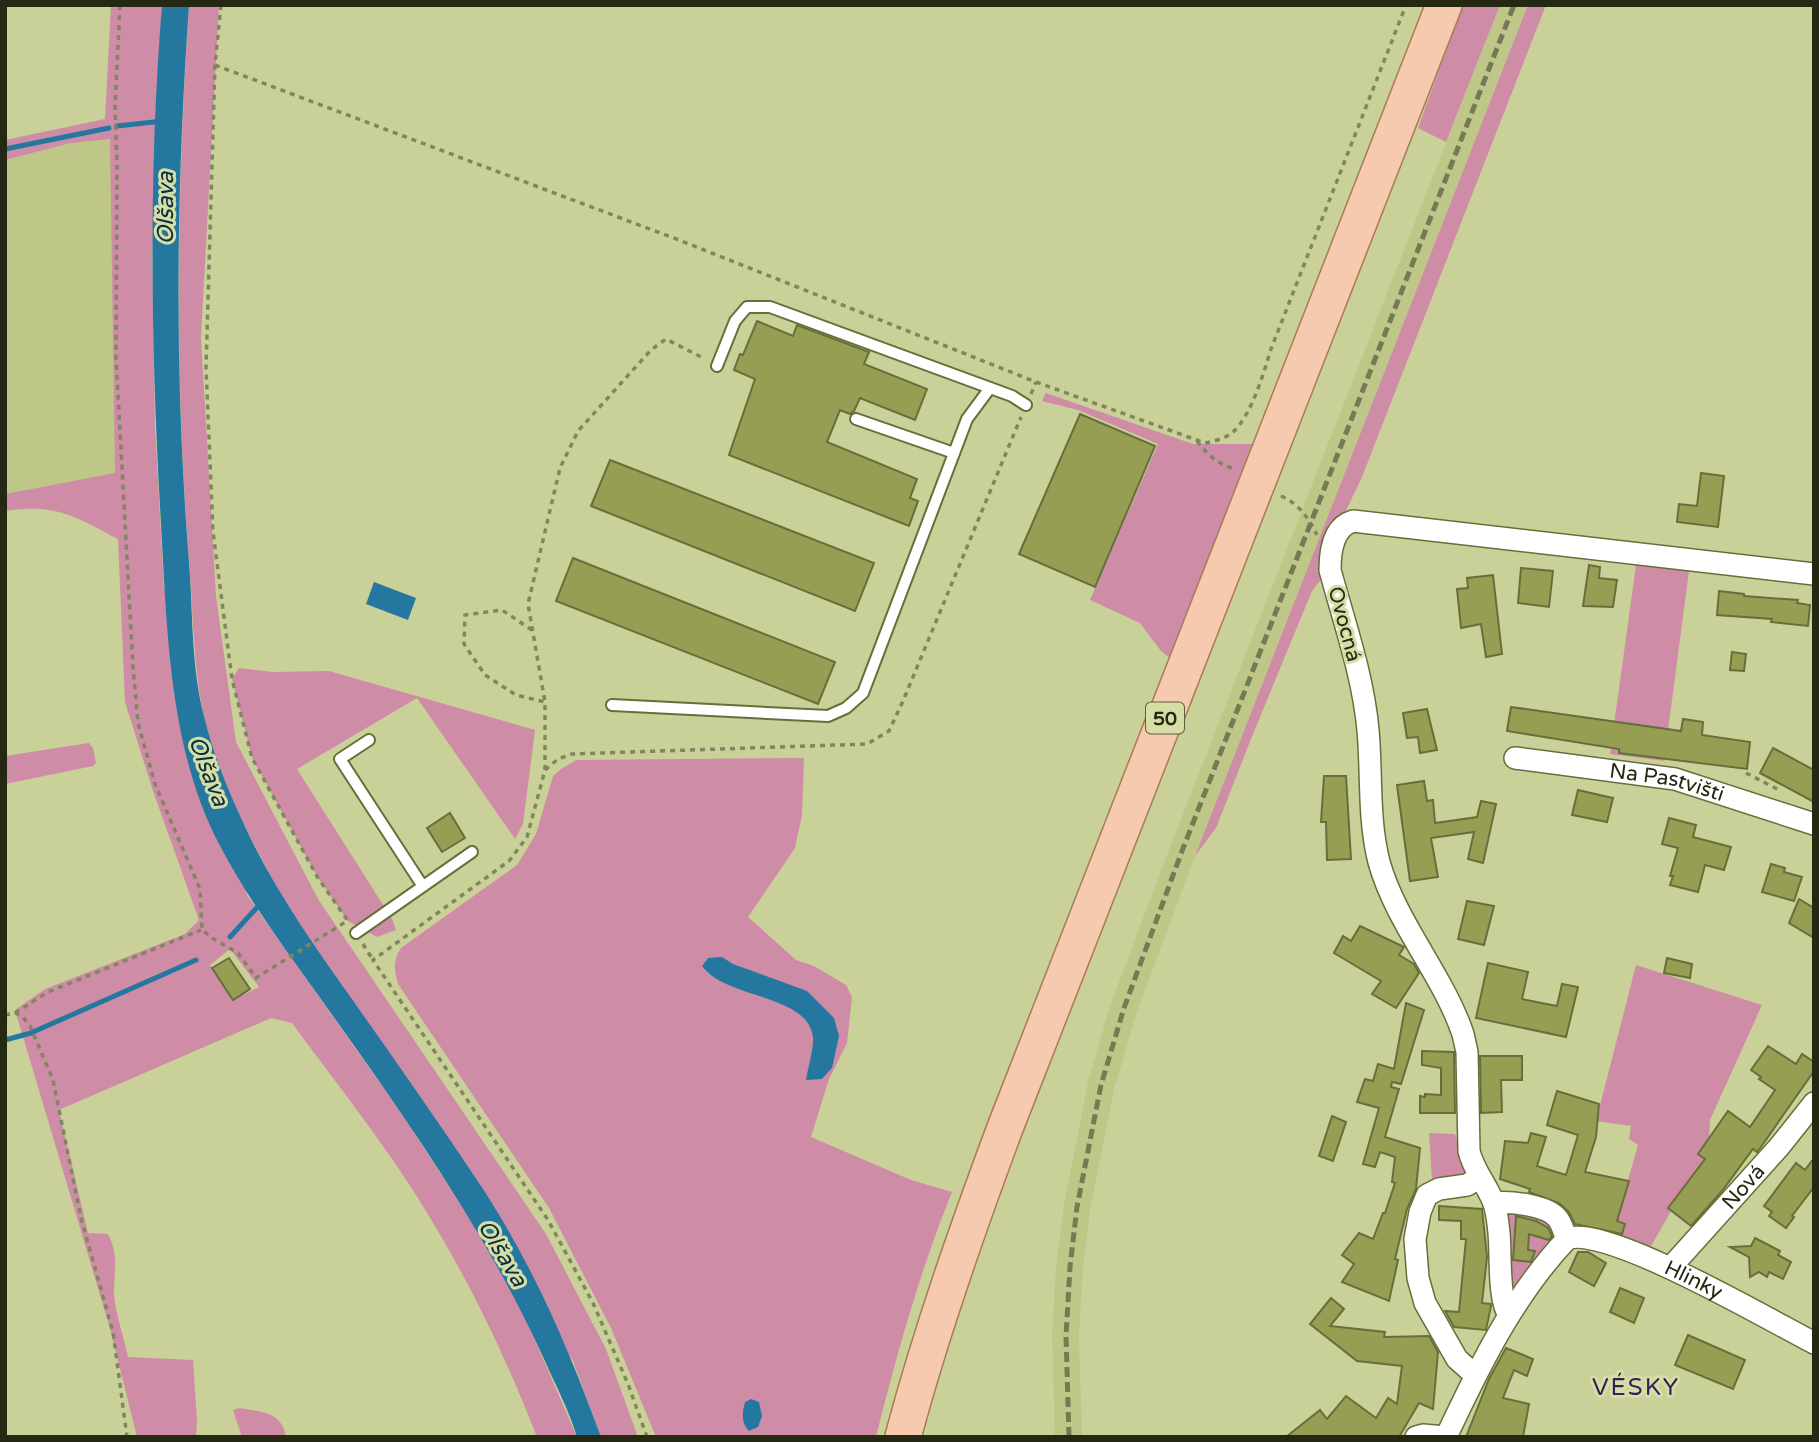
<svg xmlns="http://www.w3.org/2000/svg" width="1819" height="1442" font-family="'Varela Round',sans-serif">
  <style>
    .built { fill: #bfc788 }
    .green { fill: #cf8ca6; fill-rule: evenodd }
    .water { fill: #2478a0 }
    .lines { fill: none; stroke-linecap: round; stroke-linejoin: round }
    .stream { stroke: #2478a0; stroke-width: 5 }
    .building { fill: #969e53; stroke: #686e3a; stroke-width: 2 }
    .service-casing { stroke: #686e39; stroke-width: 14 }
    .minor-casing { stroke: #686e39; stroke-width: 24 }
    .primary-casing { stroke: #a87b54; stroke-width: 38 }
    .path { stroke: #80865d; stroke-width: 3.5; stroke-dasharray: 5 5; stroke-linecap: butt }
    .service { stroke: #fff; stroke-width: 10 }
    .minor { stroke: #fff; stroke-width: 21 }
    .primary { stroke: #f5caae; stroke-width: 35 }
    .rail { stroke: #747a53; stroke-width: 5; stroke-dasharray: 10 5; stroke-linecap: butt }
    .labels { text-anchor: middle; stroke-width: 6; stroke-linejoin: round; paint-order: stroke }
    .shield { fill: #d6dea5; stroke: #5a5f3e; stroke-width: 2 }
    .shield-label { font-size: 19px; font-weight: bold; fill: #252812 }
    .street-label { font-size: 21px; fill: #252812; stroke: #d6dea5 }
    .water-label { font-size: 23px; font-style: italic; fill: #092e40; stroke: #d6dea5 }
    .quarter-label { font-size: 24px; letter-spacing: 2px; fill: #32205a; stroke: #d6dea5 }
  </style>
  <rect width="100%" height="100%" fill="#c9d198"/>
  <g class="built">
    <polygon points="1500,5 1528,5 1195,856 1137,1012 1114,1089 1090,1209 1083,1269 1079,1337 1082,1437 1055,1437 1052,1336 1056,1266 1064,1205 1088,1082 1111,1003 1170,847"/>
    <polygon points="111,138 116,473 5,494 5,160 71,143"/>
  </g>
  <g class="green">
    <path d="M111 5H162L152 256 155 427 164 587 247 895 404 1117 483 1239 524 1315 577 1437H537C497 1334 445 1232 380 1142 352 1102 321 1063 292 1023L271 1018 59 1110 88 1233 108 1234C119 1255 114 1271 114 1293 115 1313 124 1337 128 1357L193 1360 197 1422 196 1437H137L109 1325 15 1010 45 989 185 934 199 920 153 791 125 702 118 539C75 516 55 503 5 511V494L115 473 110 139 71 143 5 160V140L105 119ZM230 949 259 987 232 1000 210 965Z"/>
    <path d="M189 5H219L201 338 216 596 236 742 318 899 546 1234 606 1349 638 1437H601L573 1361 289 910C256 847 216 782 203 712 193 662 193 610 189 559 174 376 177 189 189 5Z"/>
    <polygon points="1463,5 1500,5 1446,142 1418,128"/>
    <polygon points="1528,5 1546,5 1362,477 1321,563 1325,574 1312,591 1253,734 1216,828 1195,856"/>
    <polygon points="1046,393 1193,444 1253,444 1170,658 1161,651 1140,623 1090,600 1158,444 1078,410 1042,401"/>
    <polygon points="1636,565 1689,571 1664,761 1610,754"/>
    <polygon points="239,668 272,672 329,671 535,730 523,824 515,839 417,698 297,769 392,919 396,930 377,937 348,921 318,878 252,758 232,679"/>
    <polygon points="89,743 93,748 96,763 93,766 5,784 5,756"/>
    <path d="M804 758 802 815 795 848 748 917 796 960 814 966 846 985 852 997 847 1043 829 1079 811 1137 911 1180 952 1192C920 1271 897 1353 876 1437H656L611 1328 549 1208 398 984C394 970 393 961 401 948L517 865 536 834 553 776 561 769 576 760Z"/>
    <polygon points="1636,965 1762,1005 1710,1120 1709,1139 1698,1154 1705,1159 1668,1208 1671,1211 1650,1248 1612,1236 1638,1145 1629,1139 1631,1126 1596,1121"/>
    <polygon points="1429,1133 1455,1134 1467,1174 1463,1178 1432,1181"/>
    <polygon points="1508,1213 1549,1218 1558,1239 1511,1298 1504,1218"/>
    <path d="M240 1408C262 1412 282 1412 286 1437H242L233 1410Z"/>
  </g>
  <g class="water">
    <path d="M162 5H189C176 190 174 377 189 562 193 613 191 666 204 716 213 755 230 795 247 831 276 892 315 947 354 1002 397 1063 440 1124 481 1186 534 1267 568 1347 601 1437H577C569 1410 555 1384 544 1359 487 1234 412 1127 333 1016 293 959 250 904 218 842 169 747 167 629 161 524 151 352 148 177 162 5Z"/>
    <polygon points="374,582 416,598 408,620 366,604"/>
    <path d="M722 957 733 964 807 991 834 1018 839 1036 832 1068 822 1079 806 1080C808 1067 814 1049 813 1037 807 993 727 1000 702 966L708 958Z"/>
    <path d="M751 1399 759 1402 762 1416 758 1427 749 1431C741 1423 742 1413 745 1402Z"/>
  </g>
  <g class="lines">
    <g class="stream">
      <polyline points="117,126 163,121"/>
      <polyline points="5,149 109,128"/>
      <polyline points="230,937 261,903"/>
      <polyline points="33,1032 196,960"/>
      <polyline points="5,1040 31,1033"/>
    </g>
  </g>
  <g class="building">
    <polygon points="757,321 793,336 797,325 869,352 864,364 927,389 915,420 860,398 854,411 850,414 840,410 827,442 917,479 910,498 918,501 909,526 729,455 755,379 734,370 740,354 743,355"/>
    <polygon points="1080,414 1155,446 1095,587 1019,554"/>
    <polygon points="610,460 874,563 855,611 591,506"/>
    <polygon points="1701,473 1724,476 1718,527 1677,522 1679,504 1697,506"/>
    <polygon points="573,558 835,662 818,704 556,601"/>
    <polygon points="1589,565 1600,567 1599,578 1617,580 1613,607 1583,606"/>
    <polygon points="1521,568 1553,571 1549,607 1518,603"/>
    <polygon points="1493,575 1502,654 1486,657 1481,624 1461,628 1457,589 1468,588 1467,578"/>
    <polygon points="1719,591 1744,594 1744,596 1798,600 1797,603 1810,605 1808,626 1771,622 1772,619 1717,615"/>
    <polygon points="1732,652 1746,654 1744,671 1730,670"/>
    <polygon points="1511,707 1681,731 1683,719 1703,722 1702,735 1750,742 1747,769 1619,753 1619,749 1507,731"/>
    <polygon points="1427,709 1437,750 1420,753 1418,737 1407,738 1403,713"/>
    <polygon points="1773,748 1814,770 1814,802 1760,773"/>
    <polygon points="1324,776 1346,776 1351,859 1327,860 1326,822 1321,822"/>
    <polygon points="1424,781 1427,801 1433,800 1435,823 1477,817 1481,801 1496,804 1483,863 1468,859 1474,832 1431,838 1438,877 1410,881 1397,785"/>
    <polygon points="1578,790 1613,798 1607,822 1572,815"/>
    <polygon points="450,813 465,838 442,852 427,828"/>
    <polygon points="1669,818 1696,825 1693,837 1731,847 1724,870 1705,865 1698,892 1670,885 1673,876 1670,876 1678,848 1662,844"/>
    <polygon points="1771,864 1785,868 1784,872 1802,877 1794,901 1762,892"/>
    <polygon points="1799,899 1814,908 1814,938 1789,923"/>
    <polygon points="1467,901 1494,906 1484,945 1458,939"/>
    <polygon points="1360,926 1404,947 1399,955 1414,964 1419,973 1396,1008 1372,994 1381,981 1334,953 1343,936 1351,941"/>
    <polygon points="229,958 250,989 233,1000 212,968"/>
    <polygon points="1667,958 1692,964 1690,978 1664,973"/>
    <polygon points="1488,963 1528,972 1522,999 1557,1006 1562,984 1578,987 1566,1037 1476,1018"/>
    <polygon points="1406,1003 1424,1010 1401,1084 1392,1082 1391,1087 1399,1089 1385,1137 1420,1148 1416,1189 1407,1209 1395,1259 1398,1260 1389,1301 1342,1282 1354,1264 1342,1255 1359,1233 1373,1239 1383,1213 1385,1213 1395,1183 1392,1182 1395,1157 1380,1152 1375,1167 1363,1164 1379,1108 1357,1102 1365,1079 1373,1081 1378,1064 1394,1069"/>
    <polygon points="1768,1046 1796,1064 1802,1054 1814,1062 1814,1071 1761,1147 1757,1152 1753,1149 1722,1191 1691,1226 1668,1208 1705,1159 1698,1154 1728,1111 1750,1127 1771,1096 1775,1090 1759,1079 1761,1077 1751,1070"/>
    <polygon points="1422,1051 1454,1052 1455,1113 1420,1113 1420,1096 1425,1097 1425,1094 1441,1095 1441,1068 1422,1065"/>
    <polygon points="1480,1056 1522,1056 1522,1080 1501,1080 1502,1112 1481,1113"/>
    <polygon points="1557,1091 1599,1104 1596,1137 1585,1172 1629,1181 1617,1221 1625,1224 1622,1234 1575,1224 1569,1212 1559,1203 1529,1192 1530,1189 1500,1179 1505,1141 1528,1143 1531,1133 1546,1137 1537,1166 1566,1175 1578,1135 1547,1125"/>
    <polygon points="1332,1116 1346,1122 1333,1161 1319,1156"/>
    <polygon points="1814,1158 1814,1187 1792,1216 1794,1217 1786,1228 1769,1216 1772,1212 1764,1206 1796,1163 1805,1170"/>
    <polygon points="1439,1206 1482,1209 1487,1257 1482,1303 1491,1304 1491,1306 1486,1330 1454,1327 1445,1311 1459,1312 1466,1239 1461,1239 1461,1221 1439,1220"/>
    <polygon points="1516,1216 1536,1221 1548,1228 1552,1236 1549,1240 1529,1234 1528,1250 1535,1251 1531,1262 1513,1260"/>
    <polygon points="1755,1238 1780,1251 1778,1255 1791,1262 1783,1279 1769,1272 1767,1277 1759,1272 1750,1277 1749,1257 1730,1247 1751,1246"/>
    <polygon points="1578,1252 1588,1252 1606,1263 1594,1286 1569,1272"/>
    <polygon points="1620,1288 1644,1298 1634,1323 1610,1312"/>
    <polygon points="1331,1298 1344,1309 1330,1326 1385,1332 1384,1337 1429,1336 1438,1352 1433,1409 1419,1403 1399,1437 1286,1437 1320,1410 1327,1419 1346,1396 1376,1418 1388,1398 1397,1404 1402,1366 1357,1361 1310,1324"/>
    <polygon points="1688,1335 1745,1360 1733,1389 1675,1365"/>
    <polygon points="1506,1348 1533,1359 1527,1376 1514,1370 1503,1398 1529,1404 1523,1437 1466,1437 1489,1379"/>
  </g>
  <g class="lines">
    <g class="service-casing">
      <g id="service">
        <polyline points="717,366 735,321 747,307 770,307 1012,396 1026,405"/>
        <polyline points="856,419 954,453"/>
        <polyline points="612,705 828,716 846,708 863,693 967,419 990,388"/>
        <polyline points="369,740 340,759 422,885"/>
        <polyline points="356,933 472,852"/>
      </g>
    </g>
    <g class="minor-casing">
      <g id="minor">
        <path id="s1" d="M1515 758 1675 779 1814 824"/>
        <path id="s2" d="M1567 1239C1604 1223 1773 1322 1814 1343"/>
        <path id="s3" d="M1671 1267 1779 1147 1814 1103"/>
        <path d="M1509 1315C1498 1301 1501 1253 1499 1233 1498 1223 1497 1210 1493 1201 1486 1184 1473 1169 1469 1151L1467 1052 1463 1034C1443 975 1396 923 1379 862 1368 819 1372 774 1368 730 1363 675 1344 622 1330 570 1330 551 1333 527 1353 521L1814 574"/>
        <polyline points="1475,1375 1457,1359 1425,1303 1418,1278 1415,1239 1420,1212 1427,1195 1439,1189 1467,1185 1480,1177"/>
        <polyline points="1416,1437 1423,1435 1445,1437"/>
        <path d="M1446 1437C1479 1367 1513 1296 1567 1239 1564 1233 1562 1224 1558 1219 1548 1205 1510 1201 1494 1203"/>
      </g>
    </g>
    <g class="primary-casing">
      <path id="primary" d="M903 1437C931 1332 967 1230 1005 1128L1444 5"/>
    </g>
    <g class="path">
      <polyline points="120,5 115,106 117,165 116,358 133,668 138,723 155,784 200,889 202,929 210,937 238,953 256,978 347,921"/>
      <polyline points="221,5 215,65 206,368 213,532 232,679 252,758 318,878 348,921"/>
      <path d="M215 65 679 240 1036 382 1205 443C1215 441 1228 438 1235 430 1252 413 1264 372 1271 349L1406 5"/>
      <polyline points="1031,394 1036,382"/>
      <path d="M1197 441C1208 455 1217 464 1235 469"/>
      <path d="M1281 496C1299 504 1308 517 1317 535"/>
      <polyline points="532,630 502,610 465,615 464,644 485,675 516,695 545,702"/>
      <polyline points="545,770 545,702 528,604 560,468 578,431 651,350 666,339 705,359"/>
      <polyline points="1746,773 1781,791"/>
      <polyline points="363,944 373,960"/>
      <polyline points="15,1013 48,992 201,930"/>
      <polyline points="5,1015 15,1013 22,1016 30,1026 53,1080 81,1218 113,1332 127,1437"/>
      <polyline points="647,1437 628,1384 593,1303 548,1220 373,960 509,861 527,837 545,770 558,759 572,754 867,744 889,731 903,701 1021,417"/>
    </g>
    <use href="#service" class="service"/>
    <use href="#minor" class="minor"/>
    <use href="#primary" class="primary"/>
    <polyline class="rail" points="1069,1437 1066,1336 1070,1267 1077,1207 1101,1085 1124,1008 1182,851 1514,5"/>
  </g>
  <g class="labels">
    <rect class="shield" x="1146" y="702.5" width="38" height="31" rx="5"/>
    <g class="shield-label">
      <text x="1165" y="725">50</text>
    </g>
    <g class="street-label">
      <text transform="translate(1345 624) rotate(75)" y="7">Ovocná</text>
      <text dy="7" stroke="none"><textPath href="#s1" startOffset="154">Na Pastvišti</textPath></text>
      <text dy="7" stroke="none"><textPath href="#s3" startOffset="108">Nová</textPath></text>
      <text dy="7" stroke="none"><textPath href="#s2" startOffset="135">Hlinky</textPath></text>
    </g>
    <g class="water-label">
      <text transform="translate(165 208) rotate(-90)" y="8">Olšava</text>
      <text transform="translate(209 771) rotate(69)" y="8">Olšava</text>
      <text transform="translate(503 1253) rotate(59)" y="8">Olšava</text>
    </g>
    <g class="quarter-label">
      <text x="1636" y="1395">VÉSKY</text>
    </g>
  </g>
  <rect width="1819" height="1442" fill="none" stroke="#252812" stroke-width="14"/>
</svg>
